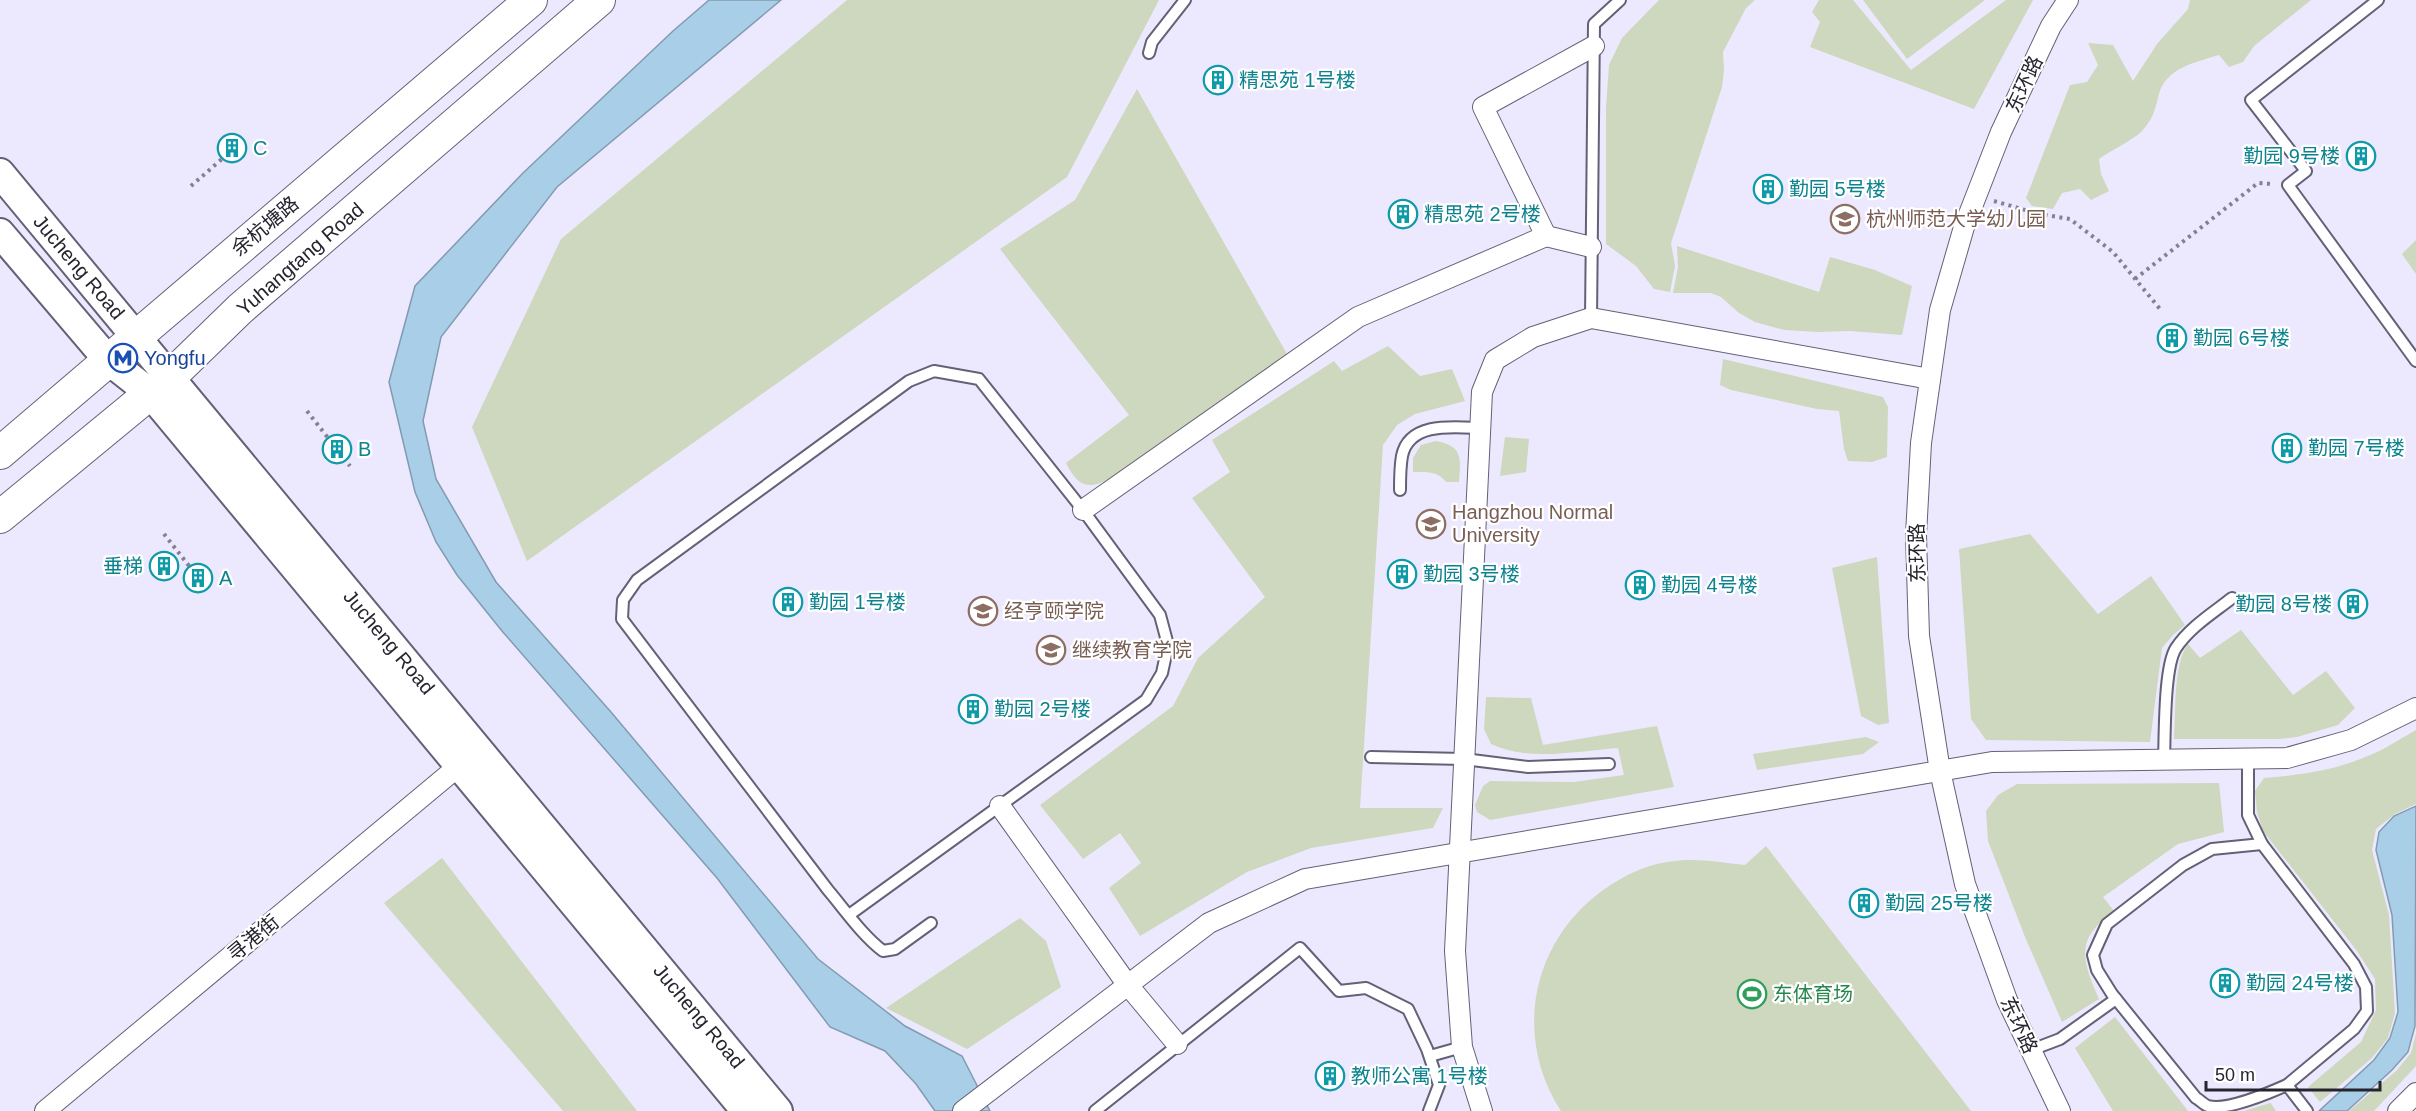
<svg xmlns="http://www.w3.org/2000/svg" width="2416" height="1111" font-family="Helvetica,'Noto Sans SC',sans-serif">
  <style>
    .green { fill: #cdd8be }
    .water { fill: #a9cee8; stroke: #829bb0; stroke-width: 1.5 }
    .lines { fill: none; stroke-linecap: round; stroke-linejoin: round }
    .lane-casing { stroke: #646177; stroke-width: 14 }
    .street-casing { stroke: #646177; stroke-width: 22 }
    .secondary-casing { stroke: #646177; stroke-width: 32 }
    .primary-casing { stroke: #646177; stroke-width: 34 }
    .path { stroke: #838191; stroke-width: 4; stroke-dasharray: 3 4.5; stroke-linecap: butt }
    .lane { stroke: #fff; stroke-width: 10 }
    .street { stroke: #fff; stroke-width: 20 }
    .secondary { stroke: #fff; stroke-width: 28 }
    .primary { stroke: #fff; stroke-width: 32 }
    .labels { text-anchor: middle; stroke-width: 4.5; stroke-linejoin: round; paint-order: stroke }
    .culture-label { font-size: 20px; fill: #0d838f; stroke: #fff; text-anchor: start }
    .street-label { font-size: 20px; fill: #26252f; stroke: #fff }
    .education-label { font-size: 20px; fill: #785e54; stroke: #fff; text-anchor: start }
    .transit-label { font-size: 20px; fill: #164399; stroke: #fff; text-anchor: start }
    .leisure-label { font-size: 20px; fill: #27864d; stroke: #fff; text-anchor: start }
  </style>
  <rect width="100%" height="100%" fill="#ece9fe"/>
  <g class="green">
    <polygon points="847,0 1159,0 1067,177 527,561 472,427 561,239"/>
    <polygon points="1659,0 1755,0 1746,8 1723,52 1724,70 1722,87 1671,243 1675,266 1670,292 1654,289 1636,266 1606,244 1606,107 1609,65 1622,38"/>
    <polygon points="1819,0 1853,0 1911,70 2006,0 2033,0 1974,109 1810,47 1820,22 1812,12"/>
    <polygon points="1863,0 1985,0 1907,59"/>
    <path d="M2190 0H2311L2254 46 2243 62 2229 67 2219 55C2196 62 2166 68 2159 94 2155 109 2154 118 2142 131 2133 140 2110 151 2099 159L2101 174 2109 191 2091 200 2080 189 2062 193 2053 209 2032 206 2026 198 2070 85 2087 82 2098 65 2088 43 2113 45 2133 81 2157 44 2188 9Z"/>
    <path d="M1137 89 1287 354 1111 478C1087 491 1078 486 1066 463L1129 415 1000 249 1075 200Z"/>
    <polygon points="2416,240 2416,274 2402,254"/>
    <polygon points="1677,246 1819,292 1830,257 1875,270 1912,286 1902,335 1850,331 1818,332 1784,330 1755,322 1739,313 1721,297 1711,293 1673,293 1678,267"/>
    <polygon points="1388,346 1420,376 1452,369 1465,401 1415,414 1397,425 1383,445 1360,808 1443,808 1433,828 1311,848 1247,872 1140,936 1109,888 1141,863 1120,833 1083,859 1040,805 1173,706 1198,658 1265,597 1192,498 1230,472 1212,440 1334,361 1342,371"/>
    <polygon points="1723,359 1883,397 1888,407 1887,457 1872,462 1848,461 1844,449 1839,411 1817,409 1731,390 1720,385"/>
    <polygon points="1505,437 1529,439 1526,472 1500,476"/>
    <path d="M1436 441C1463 446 1461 458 1459 482H1446C1438 471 1427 472 1413 472V458L1421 445Z"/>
    <polygon points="2030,534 2098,614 2151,576 2185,625 2173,635 2162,648 2150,742 1986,740 1971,719 1959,549"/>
    <polygon points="1877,557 1889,723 1878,725 1861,716 1832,568"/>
    <path d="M2241 630 2293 695 2326 671 2355 708 2338 725 2297 737 2278 739H2174C2176 714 2173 663 2188 644L2200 658Z"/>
    <path d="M1486 697 1531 698 1543 745 1657 726 1674 787 1490 820 1477 812 1475 805 1483 786 1490 781 1574 782 1624 775 1618 748C1577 751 1529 762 1491 744L1484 729Z"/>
    <path d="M2416 730V804L2395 814 2376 829 2372 850 2389 915 2395 1013 2388 1038 2372 1058 2320 1102 2308 1087 2361 1042 2376 1010 2375 979 2357 951 2263 831 2257 812 2255 791 2264 778C2301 775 2337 770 2370 755 2386 749 2401 738 2416 730Z"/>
    <polygon points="1866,737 1879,742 1863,754 1757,770 1753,754"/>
    <path d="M2219 783 2224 832 2178 844 2103 897 2114 911C2106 918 2095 926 2090 935 2078 956 2091 979 2099 999L2062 1022 2025 937 1988 841 1986 811 1998 795 2017 784Z"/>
    <path d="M1766 846 1971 1111H1561C1511 1034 1533 936 1609 886 1626 875 1646 865 1667 862 1694 857 1719 862 1745 865Z"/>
    <polygon points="442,858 637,1111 563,1111 384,903"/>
    <polygon points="1020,918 1046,941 1061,987 967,1049 886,1008"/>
    <polygon points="2115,1017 2188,1111 2113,1111 2075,1048"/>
    <polygon points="2416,1033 2416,1066 2374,1111 2349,1111 2396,1071 2411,1053"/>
    <polygon points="2270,1102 2276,1111 2244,1111 2270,1103"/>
  </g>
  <g class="water">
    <polygon points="709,0 781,0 557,187 441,337 423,421 436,479 496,582 611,712 818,959 905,1026 962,1056 990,1111 935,1111 916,1084 885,1051 830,1027 717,878 502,631 457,575 436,542 415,492 389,382 415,286 523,173 673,31"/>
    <polygon points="2416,806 2415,1026 2408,1052 2392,1070 2347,1111 2319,1111 2374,1060 2390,1038 2398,1012 2392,915 2376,850 2379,832 2394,816"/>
  </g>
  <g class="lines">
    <g class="lane-casing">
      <g id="lane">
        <polyline points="2378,0 2251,100 2306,171 2288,185 2416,361"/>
        <polyline points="1149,53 1152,42 1185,0"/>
        <polyline points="1591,318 1594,24 1620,0"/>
        <path d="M1400 490C1400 479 1400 467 1402 456 1409 421 1455 427 1480 428"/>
        <polyline points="1371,757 1464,759 1528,767 1609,764"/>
        <polyline points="2248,758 2248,815 2262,844 2354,964 2366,987 2367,1011 2354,1029 2287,1085 2307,1111"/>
        <path d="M2164 759C2165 734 2164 666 2176 648 2190 627 2213 613 2232 598"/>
        <path d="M2262 844 2212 849 2183 865 2107 924 2093 955 2097 970 2112 994 2196 1098C2200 1100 2204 1105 2208 1106 2227 1111 2269 1093 2287 1085"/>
        <path d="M849 915 1146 700 1162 673 1168 645 1160 615 1083 510 979 379 934 371 909 381 637 580 623 600 622 619 828 890C845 910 862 935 883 951L895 949 931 923"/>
        <polyline points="2031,1050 2060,1039 2116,999"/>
        <polyline points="1430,1056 1462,1047"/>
        <polyline points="1095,1111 1300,948 1339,991 1366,988 1408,1009 1427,1049 1439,1085 1429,1111"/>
      </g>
    </g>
    <g class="street-casing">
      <g id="street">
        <polyline points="1591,247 1546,236 1483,107 1594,46"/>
        <polyline points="1083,510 1358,317 1546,236"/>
        <polyline points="1000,806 1127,984 1177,1044"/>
        <polyline points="45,1111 460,765"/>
        <polyline points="963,1111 1209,923 1305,879 1992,762 2287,758 2351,740 2416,708"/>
        <polyline points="1482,1111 1462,1047 1455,951 1482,392 1495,360 1533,337 1591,318 1930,379"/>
        <polyline points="2060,1111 2007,1000 1965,884 1940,771 1919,636 1916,535 1921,443 1940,310 1964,227 2001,132 2051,26 2068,0"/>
        <polyline points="2398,1111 2416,1093"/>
      </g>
    </g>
    <g class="secondary-casing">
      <g id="secondary">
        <polyline points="0,173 778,1111"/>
        <polyline points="0,233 108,360 150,393 746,1111"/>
      </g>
    </g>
    <g class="primary-casing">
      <g id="primary">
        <polyline points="0,453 531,0"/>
        <polyline points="0,517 170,377 240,309 599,0"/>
      </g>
    </g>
    <g class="path">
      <polyline points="191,186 246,138"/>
      <polyline points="1994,201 2039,214 2070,219 2113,252 2160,309"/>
      <polyline points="2135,279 2258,183 2272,184"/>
      <polyline points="307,411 350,466"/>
      <polyline points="164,534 208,590"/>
    </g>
    <use href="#lane" class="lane"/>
    <use href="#street" class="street"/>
    <use href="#secondary" class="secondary"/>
    <use href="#primary" class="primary"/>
  </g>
  <defs>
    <g id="building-ring" transform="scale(1.5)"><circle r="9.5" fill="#fff" stroke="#0f9aa8" stroke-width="1.5"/><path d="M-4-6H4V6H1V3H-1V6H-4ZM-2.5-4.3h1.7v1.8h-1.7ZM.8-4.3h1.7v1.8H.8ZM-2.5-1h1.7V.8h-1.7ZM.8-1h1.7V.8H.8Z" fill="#0f9aa8"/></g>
    <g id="school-ring" transform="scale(1.5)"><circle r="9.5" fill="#fff" stroke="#8d6e63" stroke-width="1.5"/><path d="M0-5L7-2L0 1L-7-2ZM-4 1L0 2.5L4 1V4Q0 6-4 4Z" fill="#8d6e63"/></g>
    <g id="metro-ring" transform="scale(1.5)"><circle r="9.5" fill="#fff" stroke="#1a4fb4" stroke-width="1.5"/><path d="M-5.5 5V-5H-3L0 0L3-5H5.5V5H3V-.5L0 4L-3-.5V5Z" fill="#1a4fb4"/></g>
    <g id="university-ring" transform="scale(1.5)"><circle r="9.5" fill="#fff" stroke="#8d6e63" stroke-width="1.5"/><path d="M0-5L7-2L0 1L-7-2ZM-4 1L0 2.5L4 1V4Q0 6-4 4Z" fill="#8d6e63"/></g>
    <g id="stadium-ring" transform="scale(1.5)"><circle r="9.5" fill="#fff" stroke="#2e9e5b" stroke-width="1.5"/><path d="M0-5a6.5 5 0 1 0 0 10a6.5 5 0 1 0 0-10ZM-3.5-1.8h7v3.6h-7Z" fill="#2e9e5b"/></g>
  </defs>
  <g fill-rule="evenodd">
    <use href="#building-ring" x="1218" y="80"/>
    <use href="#building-ring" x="232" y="148"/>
    <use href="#building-ring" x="2361" y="156"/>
    <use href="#building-ring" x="1768" y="189"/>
    <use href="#building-ring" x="1403" y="214"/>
    <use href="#school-ring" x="1845" y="219"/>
    <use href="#building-ring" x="2172" y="338"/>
    <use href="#metro-ring" x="123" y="358"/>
    <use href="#building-ring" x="2287" y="448"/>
    <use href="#building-ring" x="337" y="449"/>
    <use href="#university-ring" x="1431" y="524"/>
    <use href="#building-ring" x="164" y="566"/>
    <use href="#building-ring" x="1402" y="574"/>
    <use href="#building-ring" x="198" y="578"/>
    <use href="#building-ring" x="1640" y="585"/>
    <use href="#building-ring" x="788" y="602"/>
    <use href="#building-ring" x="2353" y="604"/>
    <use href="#university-ring" x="983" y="611"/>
    <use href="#university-ring" x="1051" y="650"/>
    <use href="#building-ring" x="973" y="709"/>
    <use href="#building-ring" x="1864" y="903"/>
    <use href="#building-ring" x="2225" y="983"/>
    <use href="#stadium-ring" x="1752" y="994"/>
    <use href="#building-ring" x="1330" y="1076"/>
  </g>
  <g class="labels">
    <g class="culture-label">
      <text x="1239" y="87">精思苑 1号楼</text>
      <text x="253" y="155">C</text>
      <text x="2340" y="163" text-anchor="end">勤园 9号楼</text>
      <text x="1789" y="196">勤园 5号楼</text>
      <text x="1424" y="221">精思苑 2号楼</text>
      <text x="2193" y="345">勤园 6号楼</text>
      <text x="2308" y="455">勤园 7号楼</text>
      <text x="358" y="456">B</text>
      <text x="143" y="573" text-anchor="end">垂梯</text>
      <text x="1423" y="581">勤园 3号楼</text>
      <text x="219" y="585">A</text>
      <text x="1661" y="592">勤园 4号楼</text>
      <text x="809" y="609">勤园 1号楼</text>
      <text x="2332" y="611" text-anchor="end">勤园 8号楼</text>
      <text x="994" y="716">勤园 2号楼</text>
      <text x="1885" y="910">勤园 25号楼</text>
      <text x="2246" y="990">勤园 24号楼</text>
      <text x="1351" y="1083">教师公寓 1号楼</text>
    </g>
    <g class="street-label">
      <text transform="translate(2024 84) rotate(-65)" y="7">东环路</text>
      <text transform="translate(265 226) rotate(-40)" y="7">余杭塘路</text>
      <text transform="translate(300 259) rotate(-41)" y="7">Yuhangtang Road</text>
      <text transform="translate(79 267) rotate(50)" y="7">Jucheng Road</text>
      <text transform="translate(1917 553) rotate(-91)" y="7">东环路</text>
      <text transform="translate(389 642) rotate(50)" y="7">Jucheng Road</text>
      <text transform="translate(253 938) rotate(-40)" y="7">寻港街</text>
      <text transform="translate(699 1016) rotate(50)" y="7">Jucheng Road</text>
      <text transform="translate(2019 1025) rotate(65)" y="7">东环路</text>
    </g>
    <g class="education-label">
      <text x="1866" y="226">杭州师范大学幼儿园</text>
      <text x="1452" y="519">Hangzhou Normal<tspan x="1452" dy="23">University</tspan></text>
      <text x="1004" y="618">经亨颐学院</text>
      <text x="1072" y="657">继续教育学院</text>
    </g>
    <g class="transit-label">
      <text x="144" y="365">Yongfu</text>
    </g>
    <g class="leisure-label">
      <text x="1773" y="1001">东体育场</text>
    </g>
  </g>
  <path d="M2206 1081v9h174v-9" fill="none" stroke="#26252f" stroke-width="3"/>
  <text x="2215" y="1081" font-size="18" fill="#26252f" stroke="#ffffff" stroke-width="4.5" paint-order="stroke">50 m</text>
</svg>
